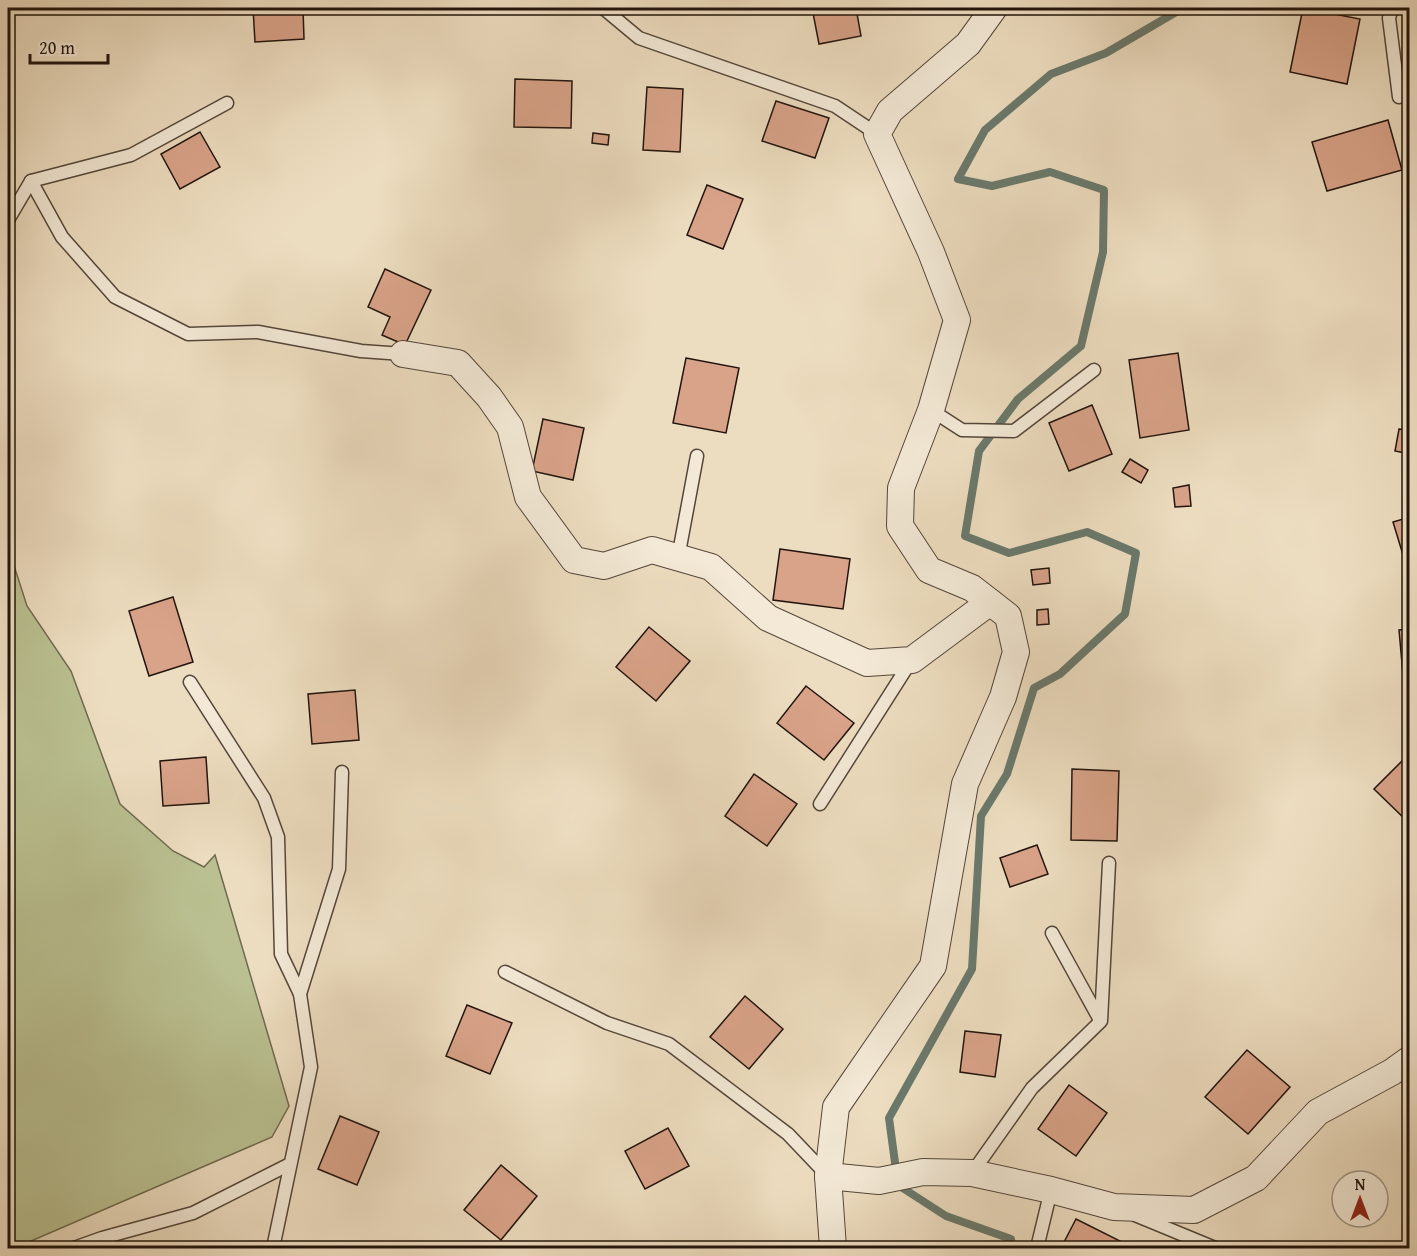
<svg xmlns="http://www.w3.org/2000/svg" width="1417" height="1256" font-family="'Gentium Book Plus',serif">
  <style>
    .green { fill: #bac091; stroke: #6e6a4f; stroke-width: 1.5 }
    .lines { fill: none; stroke-linecap: round; stroke-linejoin: round }
    .stream { stroke: #6a796c; stroke-width: 8 }
    .building { fill: #d9a389; stroke: #21140d; stroke-width: 1.5 }
    .service-casing { stroke: #54463a; stroke-width: 15 }
    .minor-casing { stroke: #54463a; stroke-width: 28 }
    .service { stroke: #f3e9d6; stroke-width: 12 }
    .minor { stroke: #f3e9d6; stroke-width: 26 }
  </style>
  <rect width="100%" height="100%" fill="#edddc0"/>
  <filter id="stains"><feTurbulence type="fractalNoise" baseFrequency=".00333" numOctaves="4"/><feColorMatrix values="0 0 0 0 .2 0 0 0 0 .09 0 0 0 0 .02 0 0 0 .5 -.17"/></filter>
  <radialGradient id="worn" r=".72"><stop offset=".6" stop-color="#630" stop-opacity="0"/><stop offset="1" stop-color="#630" stop-opacity=".3"/></radialGradient>
  <polygon class="green" points="8,547 27,606 71,671 120,804 173,851 204,867 215,855 289,1106 272,1137 15,1248 8,1248"/>
  <g class="lines">
    <polyline class="stream" points="1012,1248 1011,1239 946,1216 898,1185 889,1118 972,969 981,816 1007,774 1034,688 1060,674 1125,614 1136,553 1087,532 1009,553 965,536 979,451 1018,399 1081,346 1103,252 1104,190 1050,172 992,186 958,179 985,130 1051,74 1106,53 1183,8"/>
  </g>
  <g class="building">
    <polygon points="253,8 303,8 304,39 255,42"/>
    <polygon points="812,8 856,8 861,36 819,44"/>
    <polygon points="1303,8 1360,19 1347,84 1290,72"/>
    <polygon points="515,79 572,81 571,128 514,127"/>
    <polygon points="647,87 683,89 680,152 643,150"/>
    <polygon points="776,101 829,118 815,158 762,141"/>
    <polygon points="1388,120 1402,170 1327,191 1312,142"/>
    <polygon points="200,132 220,167 180,189 161,154"/>
    <polygon points="593,133 609,135 608,145 592,143"/>
    <polygon points="707,185 743,199 723,249 687,235"/>
    <polygon points="385,269 431,290 405,345 382,335 390,317 368,307"/>
    <polygon points="1178,353 1189,430 1140,438 1129,360"/>
    <polygon points="686,358 739,368 726,433 673,423"/>
    <polygon points="1092,405 1112,454 1069,471 1049,423"/>
    <polygon points="543,419 584,428 573,480 532,471"/>
    <polygon points="1399,429 1410,431 1410,454 1395,451"/>
    <polygon points="1130,459 1148,470 1141,483 1122,472"/>
    <polygon points="1189,485 1191,506 1175,507 1173,488"/>
    <polygon points="1410,517 1410,578 1393,522"/>
    <polygon points="780,549 850,559 843,609 773,600"/>
    <polygon points="1049,568 1050,583 1033,585 1031,570"/>
    <polygon points="173,597 193,662 149,676 129,611"/>
    <polygon points="1048,609 1049,624 1037,625 1037,610"/>
    <polygon points="649,627 690,661 656,701 616,667"/>
    <polygon points="1410,629 1410,685 1404,686 1399,630"/>
    <polygon points="806,686 854,723 824,760 777,723"/>
    <polygon points="355,690 359,740 312,744 308,694"/>
    <polygon points="1410,753 1410,824 1374,789"/>
    <polygon points="206,757 209,803 163,806 160,761"/>
    <polygon points="1072,769 1119,771 1117,841 1071,840"/>
    <polygon points="754,774 797,804 767,846 725,816"/>
    <polygon points="1037,845 1048,874 1010,887 1000,858"/>
    <polygon points="745,996 783,1029 749,1069 710,1037"/>
    <polygon points="467,1005 512,1023 490,1074 446,1056"/>
    <polygon points="965,1031 1001,1035 995,1077 960,1072"/>
    <polygon points="1247,1050 1290,1087 1248,1134 1205,1097"/>
    <polygon points="1069,1085 1107,1113 1076,1156 1038,1129"/>
    <polygon points="340,1116 379,1132 357,1185 318,1169"/>
    <polygon points="668,1128 689,1166 645,1189 625,1151"/>
    <polygon points="501,1165 537,1196 501,1240 464,1210"/>
    <polygon points="1076,1219 1122,1242 1119,1248 1061,1248"/>
  </g>
  <g class="lines">
    <g class="service-casing">
      <g id="service">
        <polyline points="603,8 639,38 835,106 877,134"/>
        <polyline points="1392,8 1389,18 1399,97"/>
        <polyline points="227,103 131,155 31,181 62,237 115,297 188,334 258,332 361,351 403,354"/>
        <polyline points="8,220 31,181"/>
        <polyline points="931,410 962,430 1014,431 1094,370"/>
        <polyline points="678,558 697,456"/>
        <polyline points="190,682 264,798 278,837 281,954 300,994 311,1067 273,1248"/>
        <polyline points="820,804 911,661"/>
        <polyline points="1052,933 1100,1020"/>
        <polyline points="505,972 607,1023 669,1044 788,1134 827,1175"/>
        <polyline points="300,994 339,869 342,772"/>
        <polyline points="972,1173 1032,1088 1101,1021 1109,863"/>
        <polyline points="1135,1215 1215,1248"/>
        <polyline points="74,1248 102,1238 193,1213 290,1164"/>
        <polyline points="1037,1248 1051,1190"/>
      </g>
    </g>
    <g class="minor-casing">
      <g id="minor">
        <polyline points="403,354 458,363 489,397 510,427 528,497 574,560 604,566 652,550 711,567 768,618 867,663 912,660 990,602"/>
        <polyline points="828,1176 879,1181 923,1172 972,1173 1051,1190 1114,1207 1194,1210 1256,1178 1318,1112 1392,1072 1410,1059"/>
        <polyline points="833,1248 828,1176 836,1107 933,966 965,784 1003,697 1016,652 1008,616 972,588 929,570 900,526 901,488 931,410 957,320 931,252 877,134 890,111 968,44 994,8"/>
      </g>
    </g>
    <use href="#service" class="service"/>
    <use href="#minor" class="minor"/>
  </g>
  <rect width="1417" height="1256" fill="none" stroke="#edddc0" stroke-width="30"/>
  <rect x="9" y="9" width="1399" height="1238" fill="none" stroke="#21140d" stroke-width="3"/>
  <rect x="15" y="15" width="1387" height="1226" fill="none" stroke="#21140d" stroke-width="1.5"/>
  <g transform="translate(1360 1199)"><circle r="28" fill="#f3e9d6" stroke="#9f9486" stroke-width="1.5"/>
  <path d="M0-4.5L10 22L0 15L-10 22Z" fill="#8f2418"/>
  <text y="-9" font-size="16" font-weight="bold" text-anchor="middle" fill="#21140d">N</text>
  </g>
  <path d="M30 54v9h78v-9" fill="none" stroke="#21140d" stroke-width="3"/>
  <text x="39" y="54" font-size="18" fill="#21140d" stroke="#f3e9d6" stroke-width="4.5" paint-order="stroke">20 m</text>
  <rect width="100%" height="100%" filter="url(#stains)"/>
  <rect width="100%" height="100%" fill="url(#worn)"/>
</svg>
